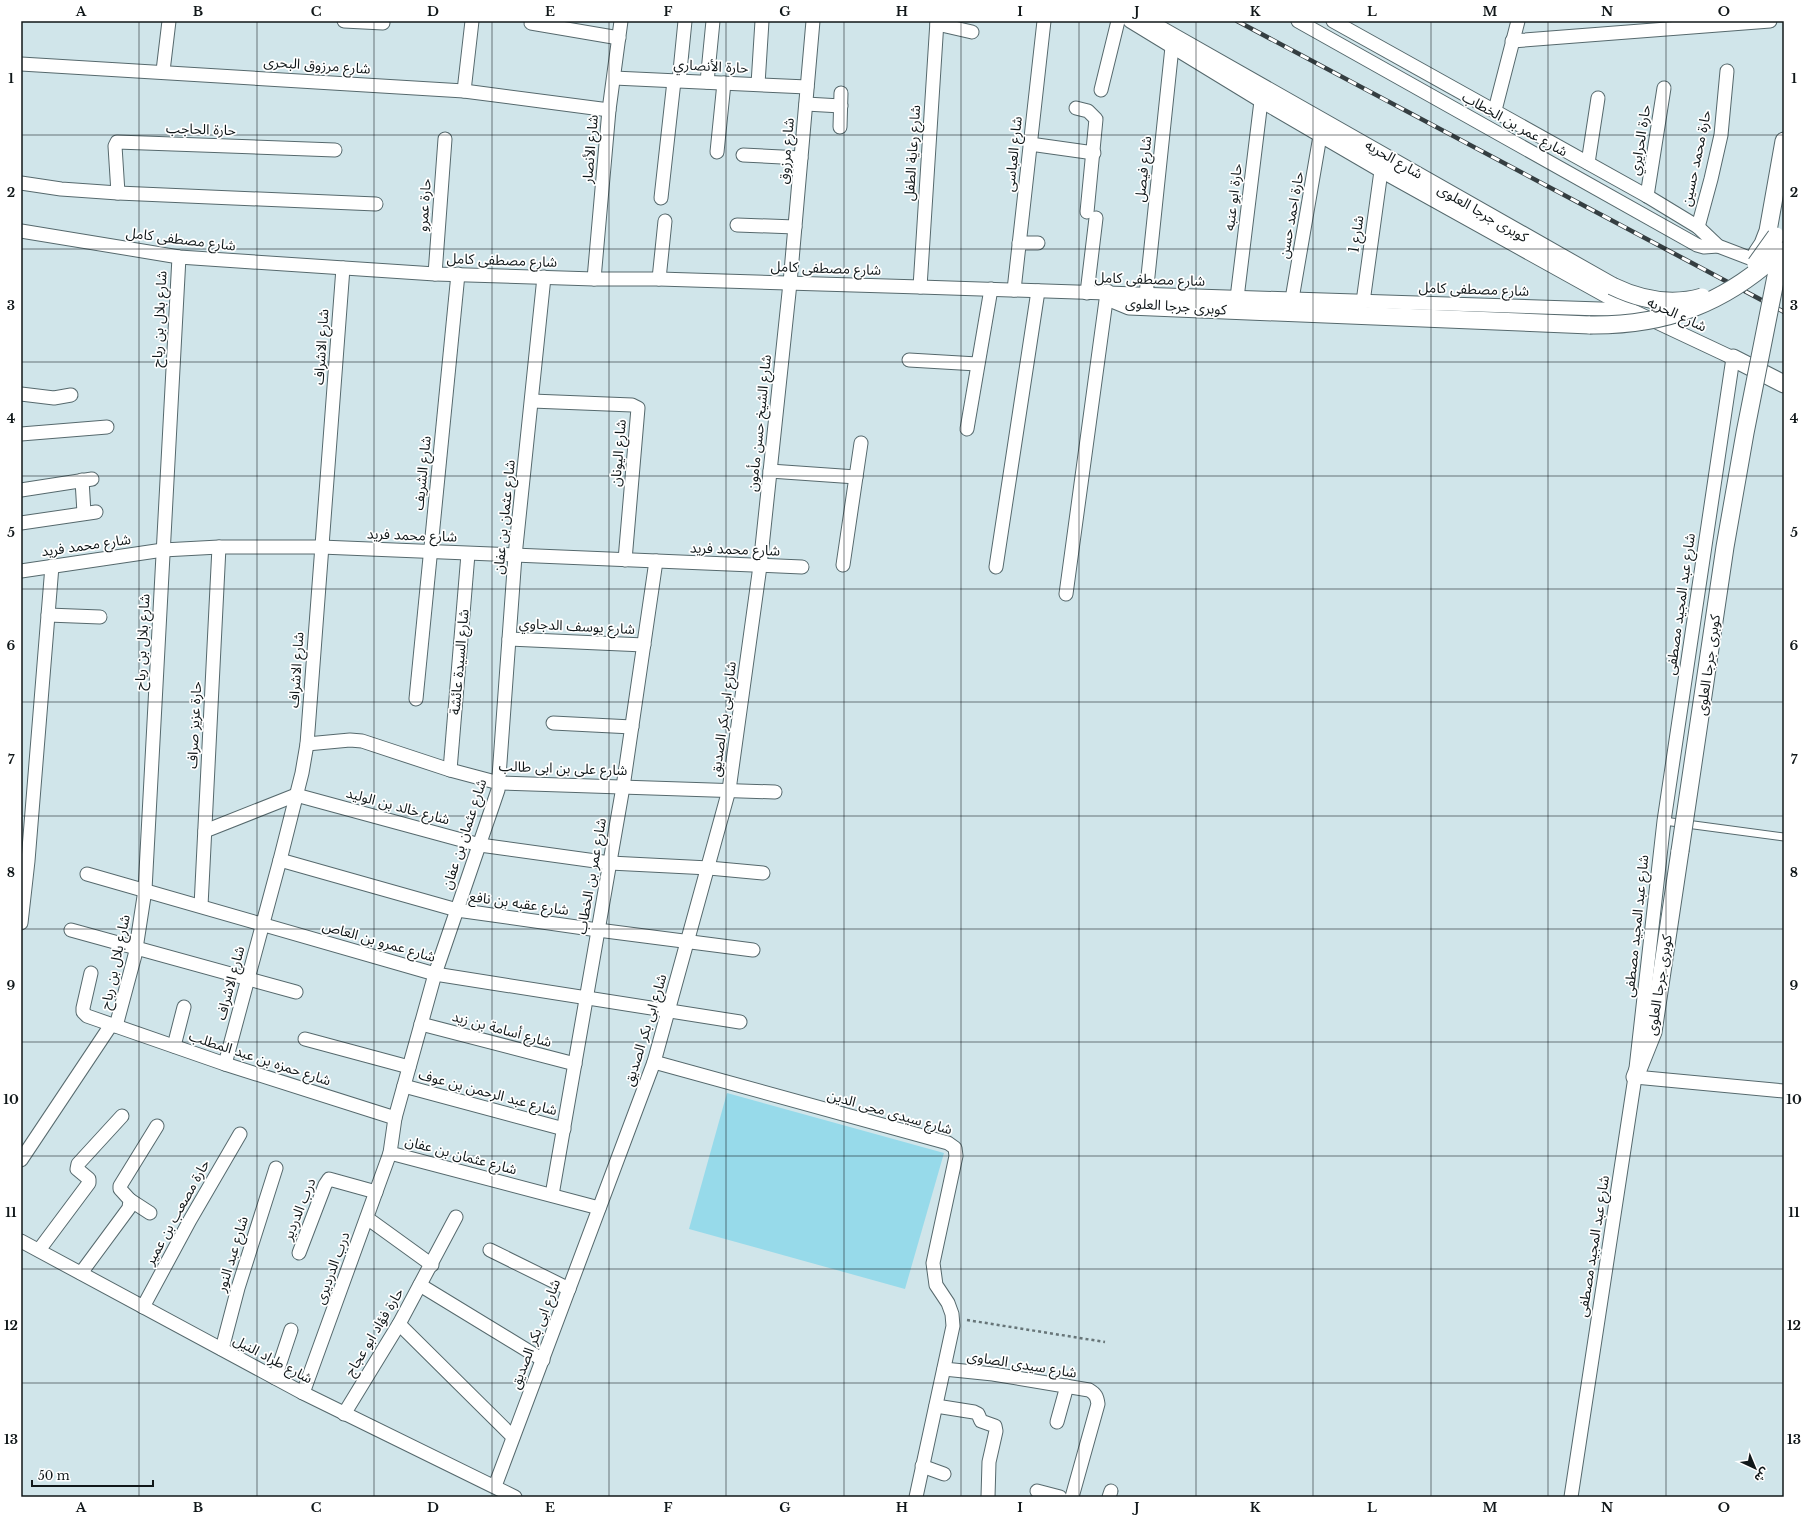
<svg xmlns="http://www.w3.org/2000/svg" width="1805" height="1518" font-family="'Libre Baskerville','Noto Sans Arabic',serif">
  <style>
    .pitch { fill: #97daea }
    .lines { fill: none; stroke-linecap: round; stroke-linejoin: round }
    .service-casing { stroke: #56696d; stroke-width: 9 }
    .minor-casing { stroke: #56696d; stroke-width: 15 }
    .tertiary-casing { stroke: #56696d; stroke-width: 19 }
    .path { stroke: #677578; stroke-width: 2.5; stroke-dasharray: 3 3; stroke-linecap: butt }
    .service { stroke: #fff; stroke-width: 7 }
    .minor { stroke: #fff; stroke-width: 13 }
    .tertiary { stroke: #fff; stroke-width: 17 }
    .rail-casing { stroke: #353e41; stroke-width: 4.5 }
    .rail { stroke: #fff; stroke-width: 3; stroke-dasharray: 9; stroke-linecap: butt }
    .tertiary-bridge-casing { stroke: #56696d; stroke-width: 19; stroke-linecap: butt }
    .tertiary-bridge { stroke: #fff; stroke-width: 17 }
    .grid { fill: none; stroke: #101719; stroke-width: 1; stroke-opacity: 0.55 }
    .labels { text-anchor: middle; stroke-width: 3.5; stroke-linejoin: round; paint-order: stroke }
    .street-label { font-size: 14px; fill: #101719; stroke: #fff }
    .neatline { fill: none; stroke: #101719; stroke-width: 1.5 }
    .grid-label { font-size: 13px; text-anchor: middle; font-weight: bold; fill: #101719 }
  </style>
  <rect width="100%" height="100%" fill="#d0e5ea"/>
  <polygon class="pitch" points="727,1093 944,1153 905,1289 689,1229"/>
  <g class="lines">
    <g class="service-casing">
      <polyline id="service" points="1664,821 1784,837"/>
    </g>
    <g class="minor-casing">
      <g id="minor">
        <polyline points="344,21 383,23"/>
        <polyline points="1130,21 1261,101 1381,171 1633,311 1733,358 1664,821 1635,1077 1571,1497"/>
        <polyline points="1298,21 1697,245 1704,247 1718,246"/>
        <polyline points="1333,21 1647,196 1698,227 1718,246 1765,264"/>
        <polyline points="531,23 619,38"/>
        <polyline points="937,24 972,32"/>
        <polyline points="1512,41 1770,21"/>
        <polyline points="21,64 464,91 609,110"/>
        <polyline points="163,71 169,21"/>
        <polyline points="614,78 807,87"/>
        <polyline points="679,81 685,21"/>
        <polyline points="707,82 713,21"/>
        <polyline points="758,84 762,21"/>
        <polyline points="1101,90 1118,21"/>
        <polyline points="464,91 472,21"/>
        <polyline points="806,104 841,106"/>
        <polyline points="1076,108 1088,111 1096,119 1087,212"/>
        <polyline points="1495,110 1518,21"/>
        <polyline points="840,127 841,93"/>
        <polyline points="1030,144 1094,153"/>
        <polyline points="717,152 724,83"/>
        <polyline points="743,155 801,158"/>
        <polyline points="1588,163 1598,98"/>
        <polyline points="21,183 61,189 118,193 376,204"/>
        <polyline points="118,193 115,146 117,142 335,150"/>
        <polyline points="1647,196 1664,88"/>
        <polyline points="661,198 674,81"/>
        <polyline points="737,225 795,227"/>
        <polyline points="1698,227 1711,179 1721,135 1727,71"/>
        <polyline points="21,231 179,257 435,274 594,279 659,279 920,287 1631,310"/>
        <polyline points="1019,243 1038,243"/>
        <polyline points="435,274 445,139"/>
        <polyline points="544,277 515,556 498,790 435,974 395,1118 390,1153 599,1208"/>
        <polyline points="594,279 609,110 621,21"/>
        <polyline points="659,279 665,221"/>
        <polyline points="920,287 937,21"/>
        <polyline points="1014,290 1044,21"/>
        <polyline points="1087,293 1096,218"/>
        <polyline points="1146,295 1172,47"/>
        <polyline points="1237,298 1261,101"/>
        <polyline points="1292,299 1320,136"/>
        <polyline points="1363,302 1381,171"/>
        <polyline points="909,360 977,364"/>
        <polyline points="21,394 54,398 71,395"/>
        <polyline points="532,401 632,405 638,408 625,560"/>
        <polyline points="967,429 991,289"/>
        <polyline points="21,434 107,427"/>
        <polyline points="770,471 856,477"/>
        <polyline points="82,480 84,513"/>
        <polyline points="21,490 92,479"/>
        <polyline points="21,523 96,512"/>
        <polyline points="843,565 861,443"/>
        <polyline points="996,567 1038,291"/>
        <polyline points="21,571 163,550 219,547 321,547 802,567"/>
        <polyline points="1066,594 1107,293"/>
        <polyline points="48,615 100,617"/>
        <polyline points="509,639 644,645"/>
        <polyline points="416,699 458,274"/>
        <polyline points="553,723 632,727"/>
        <polyline points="307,744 350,740 362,741 450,770 499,783 775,792"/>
        <polyline points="450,770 468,554"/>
        <polyline points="205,831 296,795 480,845 610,863 709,868 763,873"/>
        <polyline points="280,860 457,910 598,930 753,950"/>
        <polyline points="87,874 435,974 740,1022"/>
        <polyline points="201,906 219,547"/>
        <polyline points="21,923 28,861 52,566"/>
        <polyline points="71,930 296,992"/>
        <polyline points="91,973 83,1008 83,1012 87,1016 225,1064 395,1118"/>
        <polyline points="421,1024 575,1064"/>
        <polyline points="116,1026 135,955 145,890 179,257"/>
        <polyline points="305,1039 409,1067"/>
        <polyline points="174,1046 184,1007"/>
        <polyline points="654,1062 948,1143 955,1148 956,1156 933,1263 936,1285 948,1303 952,1314 953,1326 916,1497"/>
        <polyline points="225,1064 280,860 302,773 307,744 343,268"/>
        <polyline points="1635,1077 1784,1091"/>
        <polyline points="404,1086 564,1129"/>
        <polyline points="21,1160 111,1025"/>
        <polyline points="552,1195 623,787 656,561"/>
        <polyline points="130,1200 150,1213"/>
        <polyline points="367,1218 432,1265"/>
        <polyline points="21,1241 303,1393 515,1497"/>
        <polyline points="39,1250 89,1183 89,1179 77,1169 78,1164 122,1116"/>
        <polyline points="490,1250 569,1289"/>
        <polyline points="299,1253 325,1185 329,1179 376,1192"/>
        <polyline points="81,1273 129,1208 130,1200 120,1189 120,1186 157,1126"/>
        <polyline points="420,1285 543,1360"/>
        <polyline points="143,1307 190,1220 240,1134"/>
        <polyline points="399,1324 513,1437"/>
        <polyline points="222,1349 238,1288 276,1168"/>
        <path d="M944 1369 993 1374 1089 1390C1096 1394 1097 1397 1098 1404L1072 1497"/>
        <polyline points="275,1378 291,1330"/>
        <polyline points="303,1393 390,1153"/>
        <polyline points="936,1406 974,1412 978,1414 981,1421 995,1426 996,1431 989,1462 988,1497"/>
        <polyline points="344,1414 399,1324 456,1217"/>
        <polyline points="1057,1422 1067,1386"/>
        <polyline points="922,1466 944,1474"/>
        <polyline points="495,1486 654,1062 729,790 760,566 790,283 813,21"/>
        <polyline points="1037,1491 1060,1497"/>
        <polyline points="1109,1497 1111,1491"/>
      </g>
    </g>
    <g class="tertiary-casing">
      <g id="tertiary">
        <polyline points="1143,21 1154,26 1612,286"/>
        <polyline points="1757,253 1763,244 1768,231 1784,141"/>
        <polyline points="1107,293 1112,299 1129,306 1590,325"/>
        <polyline points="1733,358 1784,384"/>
        <polyline points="1635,1077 1653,1032 1680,851"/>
      </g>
    </g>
    <polyline class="path" points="967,1320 1105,1342"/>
    <use href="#service" class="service"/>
    <use href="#minor" class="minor"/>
    <use href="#tertiary" class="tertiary"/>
    <g class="rail-casing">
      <polyline id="rail" points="1237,21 1784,312"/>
    </g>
    <use href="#rail" class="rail"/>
    <g class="tertiary-bridge-casing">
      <g id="tertiary-bridge">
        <polyline points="1756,264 1776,236"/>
        <path d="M1612 286C1641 300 1671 306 1702 297"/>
        <path d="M1590 325C1666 326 1726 303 1781 251"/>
        <polyline points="1680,851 1725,547 1745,433 1781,251"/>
      </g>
    </g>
    <use href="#tertiary-bridge" class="tertiary-bridge"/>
  </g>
  <path class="grid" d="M139 21V1497M257 21V1497M374 21V1497M492 21V1497M609 21V1497M726 21V1497M844 21V1497M961 21V1497M1079 21V1497M1196 21V1497M1313 21V1497M1431 21V1497M1548 21V1497M1666 21V1497M21 135H1784M21 249H1784M21 362H1784M21 476H1784M21 589H1784M21 702H1784M21 816H1784M21 929H1784M21 1042H1784M21 1156H1784M21 1269H1784M21 1383H1784"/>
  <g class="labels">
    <g class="street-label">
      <text transform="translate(317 65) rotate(4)" y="5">شارع مرزوق البحرى</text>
      <text transform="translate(711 66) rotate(3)" y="5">حارة الأنصاري</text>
      <text transform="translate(1515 124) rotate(29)" y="5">شارع عمر بن الخطاب</text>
      <text transform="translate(201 129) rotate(2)" y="5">حارة الحاجب</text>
      <text transform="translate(1640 140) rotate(-81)" y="5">حارة الحرايري</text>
      <text transform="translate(590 149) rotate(-85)" y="5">شارع الأنصار</text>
      <text transform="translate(786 151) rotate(-85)" y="5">شارع مرزوق</text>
      <text transform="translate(912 153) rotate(-86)" y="5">شارع رعاية الطفل</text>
      <text transform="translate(1013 154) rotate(-84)" y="5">شارع العباسى</text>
      <text transform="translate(1696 158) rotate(-78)" y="5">حارة محمد حسين</text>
      <text transform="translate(1394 159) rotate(30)" y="5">شارع الحريه</text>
      <text transform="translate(1143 169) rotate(-84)" y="5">شارع فيصل</text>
      <text transform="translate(1233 197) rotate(-83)" y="5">حارة ابو عنبه</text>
      <text transform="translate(424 205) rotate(-86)" y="5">حارة عمرو</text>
      <text transform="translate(1483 213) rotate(30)" y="5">كوبرى جرجا العلوى</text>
      <text transform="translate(1291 215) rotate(-80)" y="5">حارة احمد حسن</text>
      <text transform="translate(1356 234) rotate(-82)" y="5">شارع 1</text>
      <text transform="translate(181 239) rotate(7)" y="5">شارع مصطفى كامل</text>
      <text transform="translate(502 260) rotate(2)" y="5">شارع مصطفى كامل</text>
      <text transform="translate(826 268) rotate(2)" y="5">شارع مصطفى كامل</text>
      <text transform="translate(1150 279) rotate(2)" y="5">شارع مصطفى كامل</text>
      <text transform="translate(1474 289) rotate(2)" y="5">شارع مصطفى كامل</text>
      <text transform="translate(1176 306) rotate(4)" y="5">كوبرى جرجا العلوى</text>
      <text transform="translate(1677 314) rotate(25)" y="5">شارع الحريه</text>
      <text transform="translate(159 319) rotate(-87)" y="5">شارع بلال بن رباح</text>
      <text transform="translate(321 347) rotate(-86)" y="5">شارع الاشراف</text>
      <text transform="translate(759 423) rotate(-84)" y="5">شارع الشيخ حسن مأمون</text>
      <text transform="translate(618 453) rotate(-85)" y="5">شارع اليونان</text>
      <text transform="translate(422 473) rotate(-84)" y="5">شارع الشريف</text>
      <text transform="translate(504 517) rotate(-84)" y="5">شارع عثمان بن عفان</text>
      <text transform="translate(412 535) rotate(2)" y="5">شارع محمد فريد</text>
      <text transform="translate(86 545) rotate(-8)" y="5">شارع محمد فريد</text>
      <text transform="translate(735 549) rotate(2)" y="5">شارع محمد فريد</text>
      <text transform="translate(1680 604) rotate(-82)" y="5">شارع عبد المجيد مصطفى</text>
      <text transform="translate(577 626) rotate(3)" y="5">شارع يوسف الدجاوي</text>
      <text transform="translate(142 642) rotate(-87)" y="5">شارع بلال بن رباح</text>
      <text transform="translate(459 662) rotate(-85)" y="5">شارع السيدة عائشة</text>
      <text transform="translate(1708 665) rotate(-82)" y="5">كوبرى جرجا العلوى</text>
      <text transform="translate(296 670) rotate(-86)" y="5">شارع الاشراف</text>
      <text transform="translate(723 719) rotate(-82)" y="5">شارع ابى بكر الصديق</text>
      <text transform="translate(194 725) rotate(-87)" y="5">حارة عزيز صراف</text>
      <text transform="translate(563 768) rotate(2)" y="5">شارع على بن ابى طالب</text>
      <text transform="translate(398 806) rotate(15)" y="5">شارع خالد بن الوليد</text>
      <text transform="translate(464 834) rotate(-72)" y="5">شارع عثمان بن عفان</text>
      <text transform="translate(591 876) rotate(-80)" y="5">شارع عمر بن الخطاب</text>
      <text transform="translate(519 903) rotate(8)" y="5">شارع عقبه بن نافع</text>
      <text transform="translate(1636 926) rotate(-84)" y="5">شارع عبد المجيد مصطفى</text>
      <text transform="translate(379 941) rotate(16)" y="5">شارع عمرو بن العاص</text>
      <text transform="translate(115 962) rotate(-78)" y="5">شارع بلال بن رباح</text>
      <text transform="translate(230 983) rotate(-75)" y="5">شارع الاشراف</text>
      <text transform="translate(1659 985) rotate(-81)" y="5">كوبرى جرجا العلوى</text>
      <text transform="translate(502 1029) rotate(15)" y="5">شارع أسامة بن زيد</text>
      <text transform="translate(645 1030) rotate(-73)" y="5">شارع ابى بكر الصديق</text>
      <text transform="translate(260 1058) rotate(18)" y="5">شارع حمزه بن عبد المطلب</text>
      <text transform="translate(488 1092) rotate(15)" y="5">شارع عبد الرحمن بن عوف</text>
      <text transform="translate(890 1112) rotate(16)" y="5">شارع سيدى محى الدين</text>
      <text transform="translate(461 1155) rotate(15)" y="5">شارع عثمان بن عفان</text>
      <text transform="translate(299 1209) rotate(-68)" y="5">درب الدردير</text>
      <text transform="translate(177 1212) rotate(-61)" y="5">حارة مصعب بن عمير</text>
      <text transform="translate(1593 1246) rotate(-81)" y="5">شارع عبد المجيد مصطفى</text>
      <text transform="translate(232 1254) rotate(-73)" y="5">شارع عبد النور</text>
      <text transform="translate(332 1268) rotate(-70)" y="5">درب الدرديرى</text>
      <text transform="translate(374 1332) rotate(-59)" y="5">حارة فؤاد ابو عجاج</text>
      <text transform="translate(535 1334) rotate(-69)" y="5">شارع ابى بكر الصديق</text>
      <text transform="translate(273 1359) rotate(28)" y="5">شارع طراد النيل</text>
      <text transform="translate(1022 1364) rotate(9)" y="5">شارع سيدى الصاوى</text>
    </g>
  </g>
  <rect width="1805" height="1518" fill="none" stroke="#ffffff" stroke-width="44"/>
  <g transform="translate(1755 1468) rotate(136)" stroke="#ffffff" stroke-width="3" paint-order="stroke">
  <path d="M0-3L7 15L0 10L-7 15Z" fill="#101719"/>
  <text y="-6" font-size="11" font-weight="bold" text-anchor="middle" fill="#101719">ش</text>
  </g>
  <path d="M32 1480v6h121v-6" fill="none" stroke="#101719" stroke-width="2"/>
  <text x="38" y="1480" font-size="12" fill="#101719" stroke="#ffffff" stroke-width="3" paint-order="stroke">50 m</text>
  <rect x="22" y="22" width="1761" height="1474" class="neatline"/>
  <g class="grid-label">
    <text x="81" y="16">A</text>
    <text x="198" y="16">B</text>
    <text x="316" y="16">C</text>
    <text x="433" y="16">D</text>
    <text x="550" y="16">E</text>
    <text x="668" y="16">F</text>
    <text x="785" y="16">G</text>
    <text x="902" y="16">H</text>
    <text x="1020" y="16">I</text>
    <text x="1137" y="16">J</text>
    <text x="1255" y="16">K</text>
    <text x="1372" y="16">L</text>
    <text x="1490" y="16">M</text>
    <text x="1607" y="16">N</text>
    <text x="1724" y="16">O</text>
    <text x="11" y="83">1</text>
    <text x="1794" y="83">1</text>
    <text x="11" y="197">2</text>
    <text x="1794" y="197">2</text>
    <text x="11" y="310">3</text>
    <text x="1794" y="310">3</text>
    <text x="11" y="423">4</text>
    <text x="1794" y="423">4</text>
    <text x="11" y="537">5</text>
    <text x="1794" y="537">5</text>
    <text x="11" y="650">6</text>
    <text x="1794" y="650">6</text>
    <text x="11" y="764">7</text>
    <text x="1794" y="764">7</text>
    <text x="11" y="877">8</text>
    <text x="1794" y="877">8</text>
    <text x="11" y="990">9</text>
    <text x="1794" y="990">9</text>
    <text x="11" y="1104">10</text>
    <text x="1794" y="1104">10</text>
    <text x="11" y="1217">11</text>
    <text x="1794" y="1217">11</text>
    <text x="11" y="1330">12</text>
    <text x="1794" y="1330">12</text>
    <text x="11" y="1444">13</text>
    <text x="1794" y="1444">13</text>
    <text x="81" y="1512">A</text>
    <text x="198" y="1512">B</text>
    <text x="316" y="1512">C</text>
    <text x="433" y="1512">D</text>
    <text x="550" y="1512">E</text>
    <text x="668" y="1512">F</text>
    <text x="785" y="1512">G</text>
    <text x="902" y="1512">H</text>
    <text x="1020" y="1512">I</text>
    <text x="1137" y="1512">J</text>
    <text x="1255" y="1512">K</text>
    <text x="1372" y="1512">L</text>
    <text x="1490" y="1512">M</text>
    <text x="1607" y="1512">N</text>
    <text x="1724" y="1512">O</text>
  </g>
</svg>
